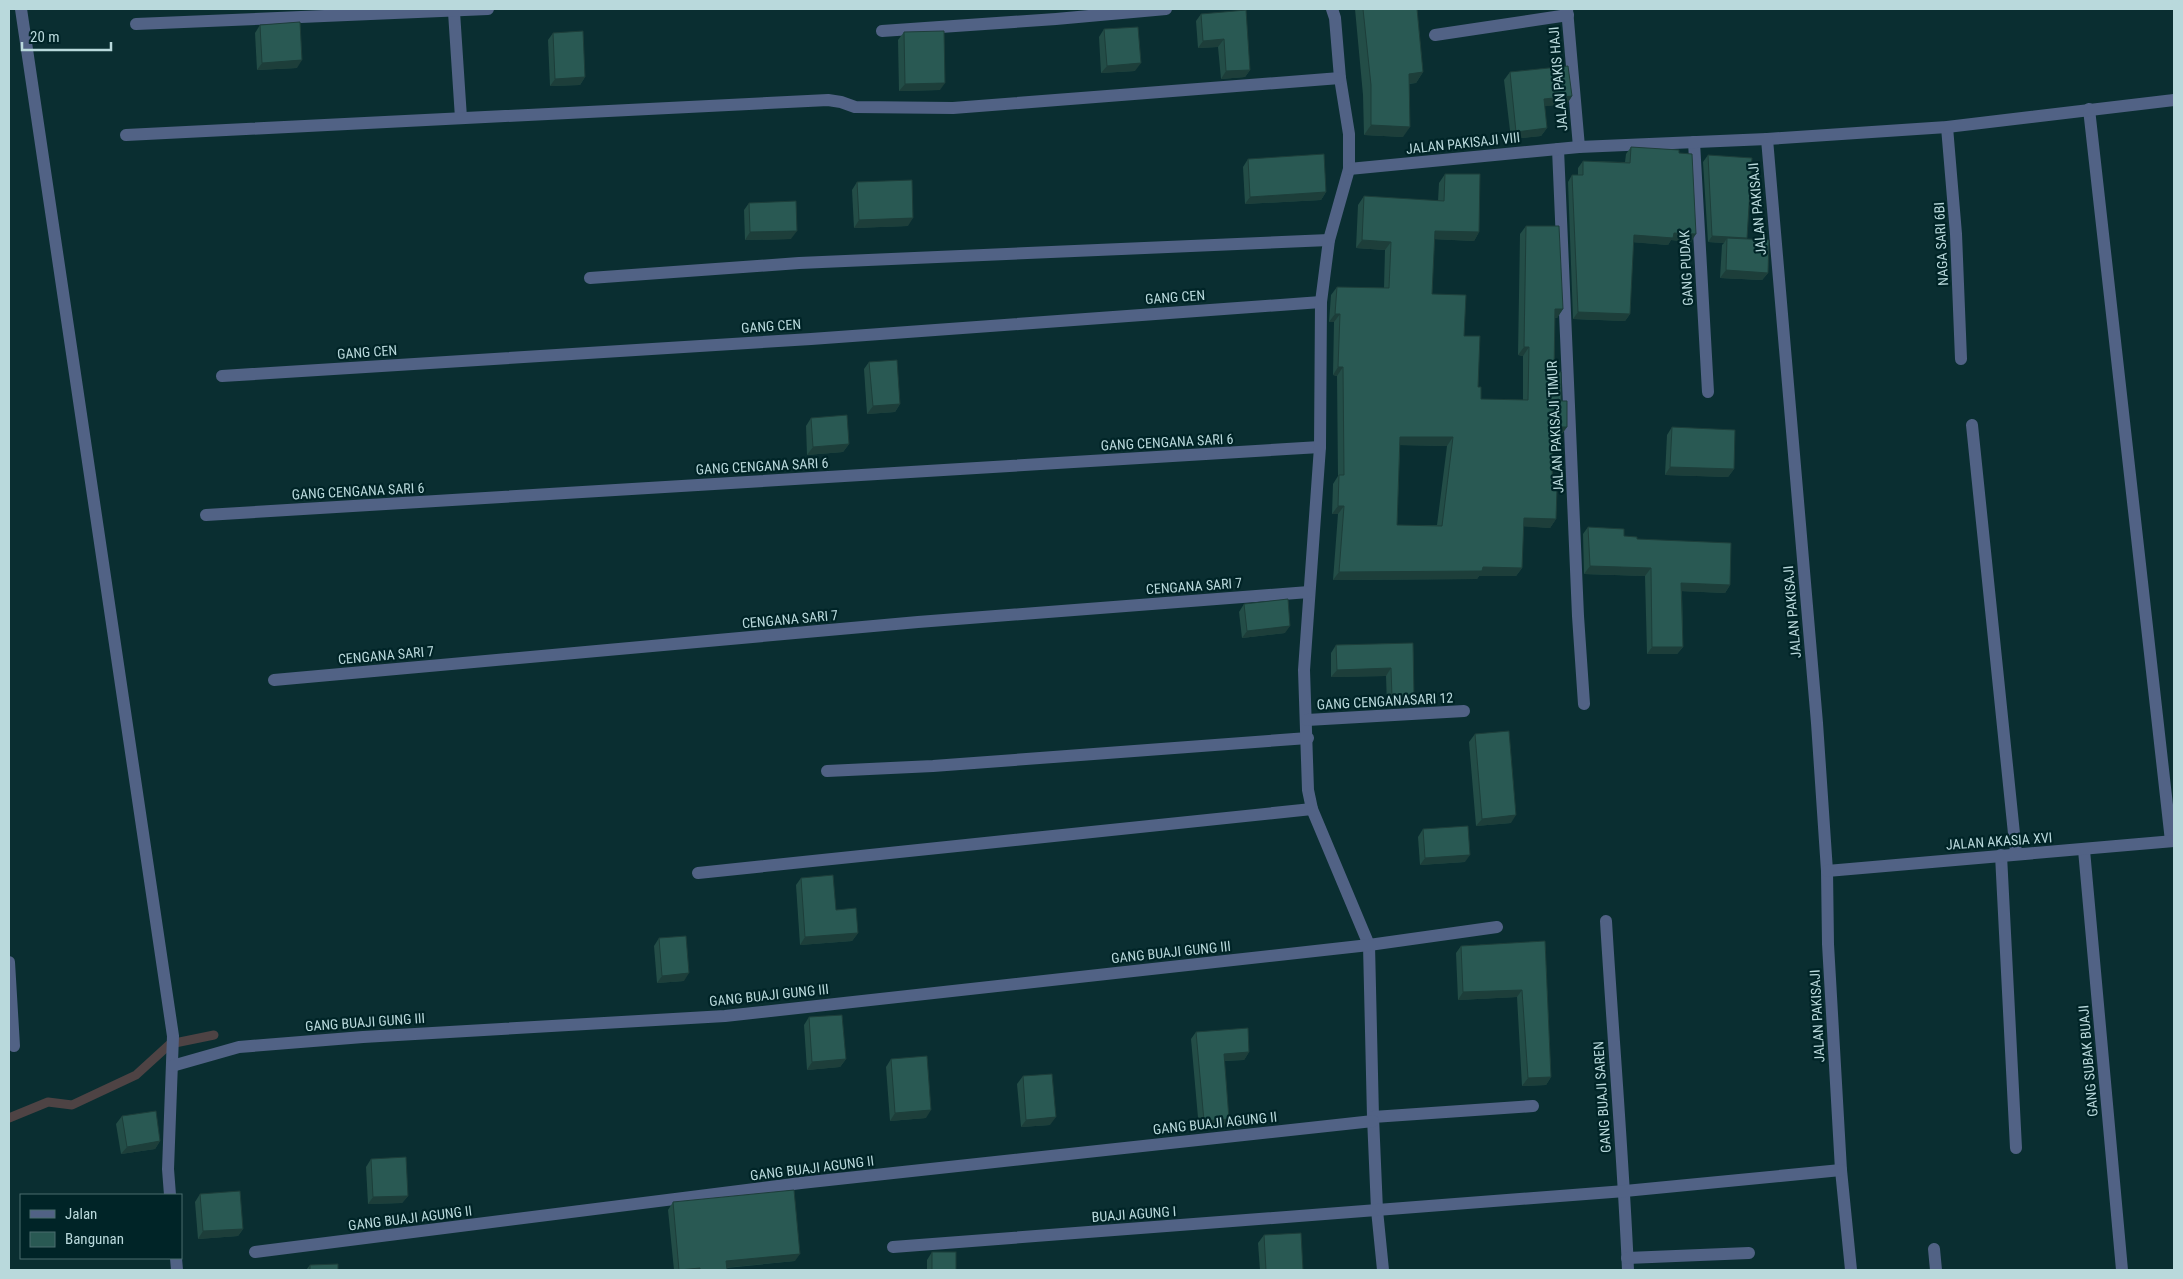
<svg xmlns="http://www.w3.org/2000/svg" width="2183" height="1279" font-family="'Roboto Condensed',sans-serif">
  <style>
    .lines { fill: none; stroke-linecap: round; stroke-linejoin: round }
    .stream { stroke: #4e4344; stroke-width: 9 }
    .service { stroke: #516285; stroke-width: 12 }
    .minor { stroke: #516285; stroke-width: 12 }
    .wall { fill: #234d47; fill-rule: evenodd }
    .shaded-wall { fill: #1d3e3a }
    .building { fill: #295953; stroke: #1d3e3a; fill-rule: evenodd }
    .labels { text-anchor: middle; stroke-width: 4.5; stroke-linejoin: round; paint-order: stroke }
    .street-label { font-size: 14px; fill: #b9d9dc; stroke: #002427 }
  </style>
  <rect width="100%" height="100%" fill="#0a2e31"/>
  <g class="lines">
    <polyline class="stream" points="9,1118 48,1102 72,1105 136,1075 170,1044 214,1035"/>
    <g class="service">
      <polyline points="590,278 799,263 1329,240"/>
      <polyline points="222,376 811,339 1321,302"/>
      <polyline points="206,515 1320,447"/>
      <polyline points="827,771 933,766 1308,738"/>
      <polyline points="698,873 1312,809"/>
    </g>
    <g class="minor">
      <polyline points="21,9 173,1036 168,1169 170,1195"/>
      <polyline points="1332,9 1335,18 1340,78 1349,134 1349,169 1329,240 1321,302 1320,447 1304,670 1308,790 1312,809 1369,945 1373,1117 1377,1210 1383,1270"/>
      <polyline points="1567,9 1579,147"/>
      <polyline points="454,12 461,118"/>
      <polyline points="136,24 488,9"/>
      <polyline points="882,31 1056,19 1166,9"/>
      <polyline points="1435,35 1568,15"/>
      <polyline points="2089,109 2171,841"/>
      <polyline points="1947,127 1956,234 1961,359"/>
      <polyline points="126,135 828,100 841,102 855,107 953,108 1340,78"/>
      <polyline points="1767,139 1947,127 2174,100"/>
      <polyline points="1694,142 1708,392"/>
      <polyline points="1558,149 1578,616 1584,704"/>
      <polyline points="1349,169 1579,147 1767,139 1817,723 1827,871 1828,944 1841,1170 1851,1270"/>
      <polyline points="1972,425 2016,853"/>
      <polyline points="274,680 918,622 1309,592"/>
      <polyline points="1307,720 1464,711"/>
      <polyline points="2084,850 2122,1270"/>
      <polyline points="2001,855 2016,1148"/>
      <polyline points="1827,871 2174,841"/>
      <path d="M1606 921C1613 1038 1623 1154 1628 1270"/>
      <polyline points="9,962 14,1046"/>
      <polyline points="172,1066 239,1047 363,1037 725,1016 1369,945 1497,927"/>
      <polyline points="1373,1117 1533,1106"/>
      <polyline points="893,1247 1625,1191 1841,1170"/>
      <polyline points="1934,1249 1936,1270"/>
      <polyline points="255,1252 801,1183 1373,1121"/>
      <polyline points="176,1258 177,1270"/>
      <polyline points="1627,1258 1749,1253"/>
    </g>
  </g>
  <g class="wall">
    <polygon points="1355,9 1417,9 1423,72 1416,83 1409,84 1403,137 1364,135 1363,95"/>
    <polygon points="1201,14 1250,70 1245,77 1221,79 1218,47 1198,48 1196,21"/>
    <polygon points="260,25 297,68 257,70 255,33"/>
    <polygon points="1104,29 1135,71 1101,73 1099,37"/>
    <polygon points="904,32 940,90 899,91 898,40"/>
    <polygon points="553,33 585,77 580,85 550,86 548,40"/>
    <polygon points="1510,72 1572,96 1567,104 1544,106 1547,128 1541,136 1511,139 1504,80"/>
    <polygon points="1631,147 1679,153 1691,242 1671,240 1668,245 1633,242 1630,314 1625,321 1573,319 1568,182 1572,175 1578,175 1578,168 1583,161 1625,162 1626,154"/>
    <polygon points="1708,155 1747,239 1768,273 1762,280 1720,278 1722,245 1724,243 1708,242 1703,162"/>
    <polygon points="1248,159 1326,192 1321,200 1245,204 1243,167"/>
    <path d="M1445 174 1479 232 1474 241 1434 239 1432 294 1464 336 1481 399 1523 400V356L1518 355 1520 234 1526 226 1563 309 1557 318H1555L1554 372 1567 427 1561 435H1553L1552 489 1556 519 1550 528 1523 526 1522 568 1516 576H1479L1477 579 1333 580 1338 514H1332L1333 484 1338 476 1337 376 1333 375 1334 322H1329L1331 295 1337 287 1384 288 1385 250 1356 248 1358 205 1364 196 1438 201 1439 183ZM1400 445 1447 446 1437 525H1397Z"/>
    <polygon points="857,182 908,226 854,228 852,190"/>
    <polygon points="749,203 791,239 745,240 744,210"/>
    <polygon points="869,362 900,404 895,412 867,414 864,369"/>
    <polygon points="811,418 849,444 843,452 807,455 806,426"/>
    <polygon points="1672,427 1734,469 1728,477 1665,475 1667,435"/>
    <polygon points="1588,527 1637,539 1730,585 1725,593 1682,591 1683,647 1677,654 1647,654 1645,576 1584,574 1583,534"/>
    <polygon points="1244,604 1285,633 1242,638 1239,612"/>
    <polygon points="1413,643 1414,697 1409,704 1387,705 1386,676 1331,677 1331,653 1336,645"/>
    <polygon points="1475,734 1511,823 1476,826 1469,742"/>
    <polygon points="1423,829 1465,862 1420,865 1418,837"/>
    <polygon points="801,878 836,910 858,933 852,941 800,945 796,885"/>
    <polygon points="659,938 684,981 657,983 654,946"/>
    <polygon points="1545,941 1551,1077 1546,1085 1522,1086 1517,997 1458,1000 1456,953 1461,946"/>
    <polygon points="809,1017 846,1059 840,1067 807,1070 804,1025"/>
    <polygon points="1196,1032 1249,1052 1244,1060 1224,1061 1229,1119 1224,1127 1199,1129 1191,1039"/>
    <polygon points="891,1059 926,1118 890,1121 886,1067"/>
    <polygon points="1023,1076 1050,1125 1021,1127 1017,1084"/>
    <polygon points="122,1116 160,1141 155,1149 121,1154 116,1124"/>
    <polygon points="371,1159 408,1196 402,1203 368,1204 366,1167"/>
    <polygon points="200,1194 243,1229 238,1236 198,1239 195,1202"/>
    <polygon points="673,1202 795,1261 726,1268 727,1270 674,1270 668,1210"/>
    <polygon points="1264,1235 1303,1270 1260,1270 1258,1243"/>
    <polygon points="932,1252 956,1270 927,1270 927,1260"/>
    <polygon points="310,1265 338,1270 306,1270"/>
  </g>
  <g class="shaded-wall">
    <polygon points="1224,39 1218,47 1198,48 1203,41"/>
    <polygon points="302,60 297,68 257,70 262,63"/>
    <polygon points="1141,63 1135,71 1101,73 1107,66"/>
    <polygon points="1250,70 1245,77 1221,79 1226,71"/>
    <polygon points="1423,72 1416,83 1401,84 1409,74"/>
    <polygon points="585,77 580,85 550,86 555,79"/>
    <polygon points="945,83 940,90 899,91 905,84"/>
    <polygon points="1572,96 1567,104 1538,107 1544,99"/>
    <polygon points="1371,125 1410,127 1403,137 1364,135"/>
    <polygon points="1547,128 1541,136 1511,139 1516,132"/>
    <polygon points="1326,192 1321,200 1245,204 1250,197"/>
    <polygon points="913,218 908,226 854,228 859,220"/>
    <polygon points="797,231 791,239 745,240 750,232"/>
    <polygon points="1435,231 1479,232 1474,241 1429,239"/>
    <polygon points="1674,233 1696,234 1691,242 1671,240 1668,245 1629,242 1634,235"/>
    <polygon points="1712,236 1747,238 1743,244 1727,238 1724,243 1708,242"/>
    <polygon points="1362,240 1391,242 1385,250 1356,248"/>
    <polygon points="1726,270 1768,273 1762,280 1720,278"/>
    <polygon points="1555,309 1563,309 1557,318 1549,317"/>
    <polygon points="1578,312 1630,314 1625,321 1573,319"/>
    <polygon points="1335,314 1340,314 1334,322 1329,322"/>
    <polygon points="1524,347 1529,347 1523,356 1518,355"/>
    <polygon points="1338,367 1343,367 1337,376 1333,375"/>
    <polygon points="900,404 895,412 867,414 873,406"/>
    <polygon points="1553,427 1567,427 1561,435 1547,435"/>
    <polygon points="1400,437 1453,437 1447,446 1395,445"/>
    <polygon points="849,444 843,452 807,455 813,447"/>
    <polygon points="1670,467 1734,469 1728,477 1665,475"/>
    <polygon points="1338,506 1344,506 1338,514 1332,514"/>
    <polygon points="1524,518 1556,519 1550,528 1518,526"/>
    <polygon points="1590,566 1651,568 1645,576 1584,574"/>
    <polygon points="1483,567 1522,568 1516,576 1479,576 1477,579 1333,580 1339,572"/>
    <polygon points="1681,583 1730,585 1725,593 1676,591"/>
    <polygon points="1290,626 1285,633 1242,638 1247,631"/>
    <polygon points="1652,647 1683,647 1677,654 1647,654"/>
    <polygon points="1391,668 1386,676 1331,677 1337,670"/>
    <polygon points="1392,697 1414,697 1409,704 1387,705"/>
    <polygon points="1516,815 1511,823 1476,826 1482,819"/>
    <polygon points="1470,855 1465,862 1420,865 1425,858"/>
    <polygon points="858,933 852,941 800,945 805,937"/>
    <polygon points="689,973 684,981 657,983 662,976"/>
    <polygon points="1522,990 1517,997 1458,1000 1463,992"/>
    <polygon points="1249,1052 1244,1060 1218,1061 1224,1054"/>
    <polygon points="846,1059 840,1067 807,1070 812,1062"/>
    <polygon points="1551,1077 1546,1085 1522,1086 1528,1078"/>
    <polygon points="931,1110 926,1118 890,1121 895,1113"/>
    <polygon points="1056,1117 1050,1125 1021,1127 1026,1120"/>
    <polygon points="1229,1119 1224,1127 1199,1129 1204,1121"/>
    <polygon points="160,1141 155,1149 121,1154 127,1147"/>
    <polygon points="408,1196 402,1203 368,1204 373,1197"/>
    <polygon points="243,1229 238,1236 198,1239 203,1231"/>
    <polygon points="800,1254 795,1261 721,1268 726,1261"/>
    <polygon points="700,1268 698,1270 679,1270"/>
  </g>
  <g class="building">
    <polygon points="1363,9 1417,9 1423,72 1409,74 1410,127 1371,125 1371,85"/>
    <polygon points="1246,10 1250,70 1226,71 1224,39 1203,41 1201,14"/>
    <polygon points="300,22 302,60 262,63 260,25"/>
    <polygon points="1138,27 1141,63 1107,66 1104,29"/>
    <polygon points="583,31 585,77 555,79 553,33"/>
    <polygon points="944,31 945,83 905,84 904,32"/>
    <polygon points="1568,66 1572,96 1544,99 1547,128 1516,132 1510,72"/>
    <polygon points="1631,147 1679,150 1679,153 1692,154 1696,234 1674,233 1673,238 1634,235 1630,314 1578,312 1572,175 1583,175 1583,161 1630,163"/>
    <polygon points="1324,154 1326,192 1250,197 1248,159"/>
    <polygon points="1708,155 1752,158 1747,238 1712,236"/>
    <path d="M1445 174H1480L1479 232 1435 231 1432 294 1466 295 1464 336H1480L1478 387H1481V399L1528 400 1529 347H1524L1526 226H1559L1563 309H1555L1554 372H1561V401H1567V427H1553L1552 489H1557L1556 519 1524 518 1522 568 1483 567 1482 571 1339 572 1344 506H1338L1339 475H1344L1343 367H1338L1340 314H1335L1337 287 1389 288 1391 242 1362 240 1364 196 1444 201ZM1400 437H1453L1442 526 1397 525Z"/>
    <polygon points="912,180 913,218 859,220 857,182"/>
    <polygon points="796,201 797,231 750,232 749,203"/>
    <polygon points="1727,238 1769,240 1768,273 1726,270"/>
    <polygon points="897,360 900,404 873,406 869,362"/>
    <polygon points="847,415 849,444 813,447 811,418"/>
    <polygon points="1672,427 1735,430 1734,469 1670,467"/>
    <polygon points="1588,527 1624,529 1624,536 1637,537 1637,539 1731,543 1730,585 1681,583 1683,647 1652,647 1651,568 1590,566"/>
    <polygon points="1288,599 1290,626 1247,631 1244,604"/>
    <polygon points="1413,643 1414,697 1392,697 1391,668 1337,670 1336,645"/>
    <polygon points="1509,731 1516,815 1482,819 1475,734"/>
    <polygon points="1468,826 1470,855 1425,858 1423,829"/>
    <polygon points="833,875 836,910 856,908 858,933 805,937 801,878"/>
    <polygon points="686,936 689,973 662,976 659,938"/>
    <polygon points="1545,941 1551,1077 1528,1078 1522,990 1463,992 1461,946"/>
    <polygon points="842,1015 846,1059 812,1062 809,1017"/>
    <polygon points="1248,1028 1249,1052 1224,1054 1229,1119 1204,1121 1196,1032"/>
    <polygon points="927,1056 931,1110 895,1113 891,1059"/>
    <polygon points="1052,1074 1056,1117 1026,1120 1023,1076"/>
    <polygon points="156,1111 160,1141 127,1147 122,1116"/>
    <polygon points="406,1157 408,1196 373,1197 371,1159"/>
    <polygon points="794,1190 800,1254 726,1261 727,1270 700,1270 700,1268 679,1270 673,1202"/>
    <polygon points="240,1191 243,1229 203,1231 200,1194"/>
    <polygon points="1301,1233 1303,1270 1266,1270 1264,1235"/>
    <rect x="932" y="1252" width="24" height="18"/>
    <polygon points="338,1264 338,1270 310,1270 310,1265"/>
  </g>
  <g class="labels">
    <g class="street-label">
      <text transform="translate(1558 79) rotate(-95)" y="5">JALAN PAKIS HAJI</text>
      <text transform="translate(1463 143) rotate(-6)" y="5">JALAN PAKISAJI VIII</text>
      <text transform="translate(1757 209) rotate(-95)" y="5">JALAN PAKISAJI</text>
      <text transform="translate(1941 244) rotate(-93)" y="5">NAGA SARI 6BI</text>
      <text transform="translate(1686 268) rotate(-93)" y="5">GANG PUDAK</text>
      <text transform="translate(1175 297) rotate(-4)" y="5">GANG CEN</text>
      <text transform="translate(771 326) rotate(-4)" y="5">GANG CEN</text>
      <text transform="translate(367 352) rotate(-4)" y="5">GANG CEN</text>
      <text transform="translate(1555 427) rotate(-93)" y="5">JALAN PAKISAJI TIMUR</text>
      <text transform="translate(1167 442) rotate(-3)" y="5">GANG CENGANA SARI 6</text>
      <text transform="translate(762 466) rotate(-3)" y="5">GANG CENGANA SARI 6</text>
      <text transform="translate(358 491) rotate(-3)" y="5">GANG CENGANA SARI 6</text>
      <text transform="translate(1194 586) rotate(-4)" y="5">CENGANA SARI 7</text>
      <text transform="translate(1792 612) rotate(-95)" y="5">JALAN PAKISAJI</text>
      <text transform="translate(790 619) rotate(-5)" y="5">CENGANA SARI 7</text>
      <text transform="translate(386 655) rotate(-5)" y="5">CENGANA SARI 7</text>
      <text transform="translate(1385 701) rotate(-3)" y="5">GANG CENGANASARI 12</text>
      <text transform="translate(1999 841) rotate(-4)" y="5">JALAN AKASIA XVI</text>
      <text transform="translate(1171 952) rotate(-6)" y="5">GANG BUAJI GUNG III</text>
      <text transform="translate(769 995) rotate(-6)" y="5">GANG BUAJI GUNG III</text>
      <text transform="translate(1817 1016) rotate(-93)" y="5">JALAN PAKISAJI</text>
      <text transform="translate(365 1022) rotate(-4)" y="5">GANG BUAJI GUNG III</text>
      <text transform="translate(2088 1061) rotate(-95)" y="5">GANG SUBAK BUAJI</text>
      <text transform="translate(1602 1097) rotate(-94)" y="5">GANG BUAJI SAREN</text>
      <text transform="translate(1215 1123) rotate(-6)" y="5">GANG BUAJI AGUNG II</text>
      <text transform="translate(812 1168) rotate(-7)" y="5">GANG BUAJI AGUNG II</text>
      <text transform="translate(1134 1214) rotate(-4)" y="5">BUAJI AGUNG I</text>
      <text transform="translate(410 1218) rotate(-7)" y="5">GANG BUAJI AGUNG II</text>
    </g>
  </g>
  <rect width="2183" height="1279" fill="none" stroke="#b9d9dc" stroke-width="20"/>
  <rect x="20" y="1194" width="162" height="65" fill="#002427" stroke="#4a6c6f"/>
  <rect x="30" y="1210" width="25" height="8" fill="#516285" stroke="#4a6c6f"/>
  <text x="65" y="1219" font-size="15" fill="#b9d9dc">Jalan</text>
  <rect x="30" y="1232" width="25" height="15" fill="#295953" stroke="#4a6c6f"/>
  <text x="65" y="1244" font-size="15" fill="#b9d9dc">Bangunan</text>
  <path d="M22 42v8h89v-8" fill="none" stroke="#b9d9dc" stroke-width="2.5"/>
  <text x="30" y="42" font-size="15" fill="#b9d9dc" stroke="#002427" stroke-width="4" paint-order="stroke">20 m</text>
</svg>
